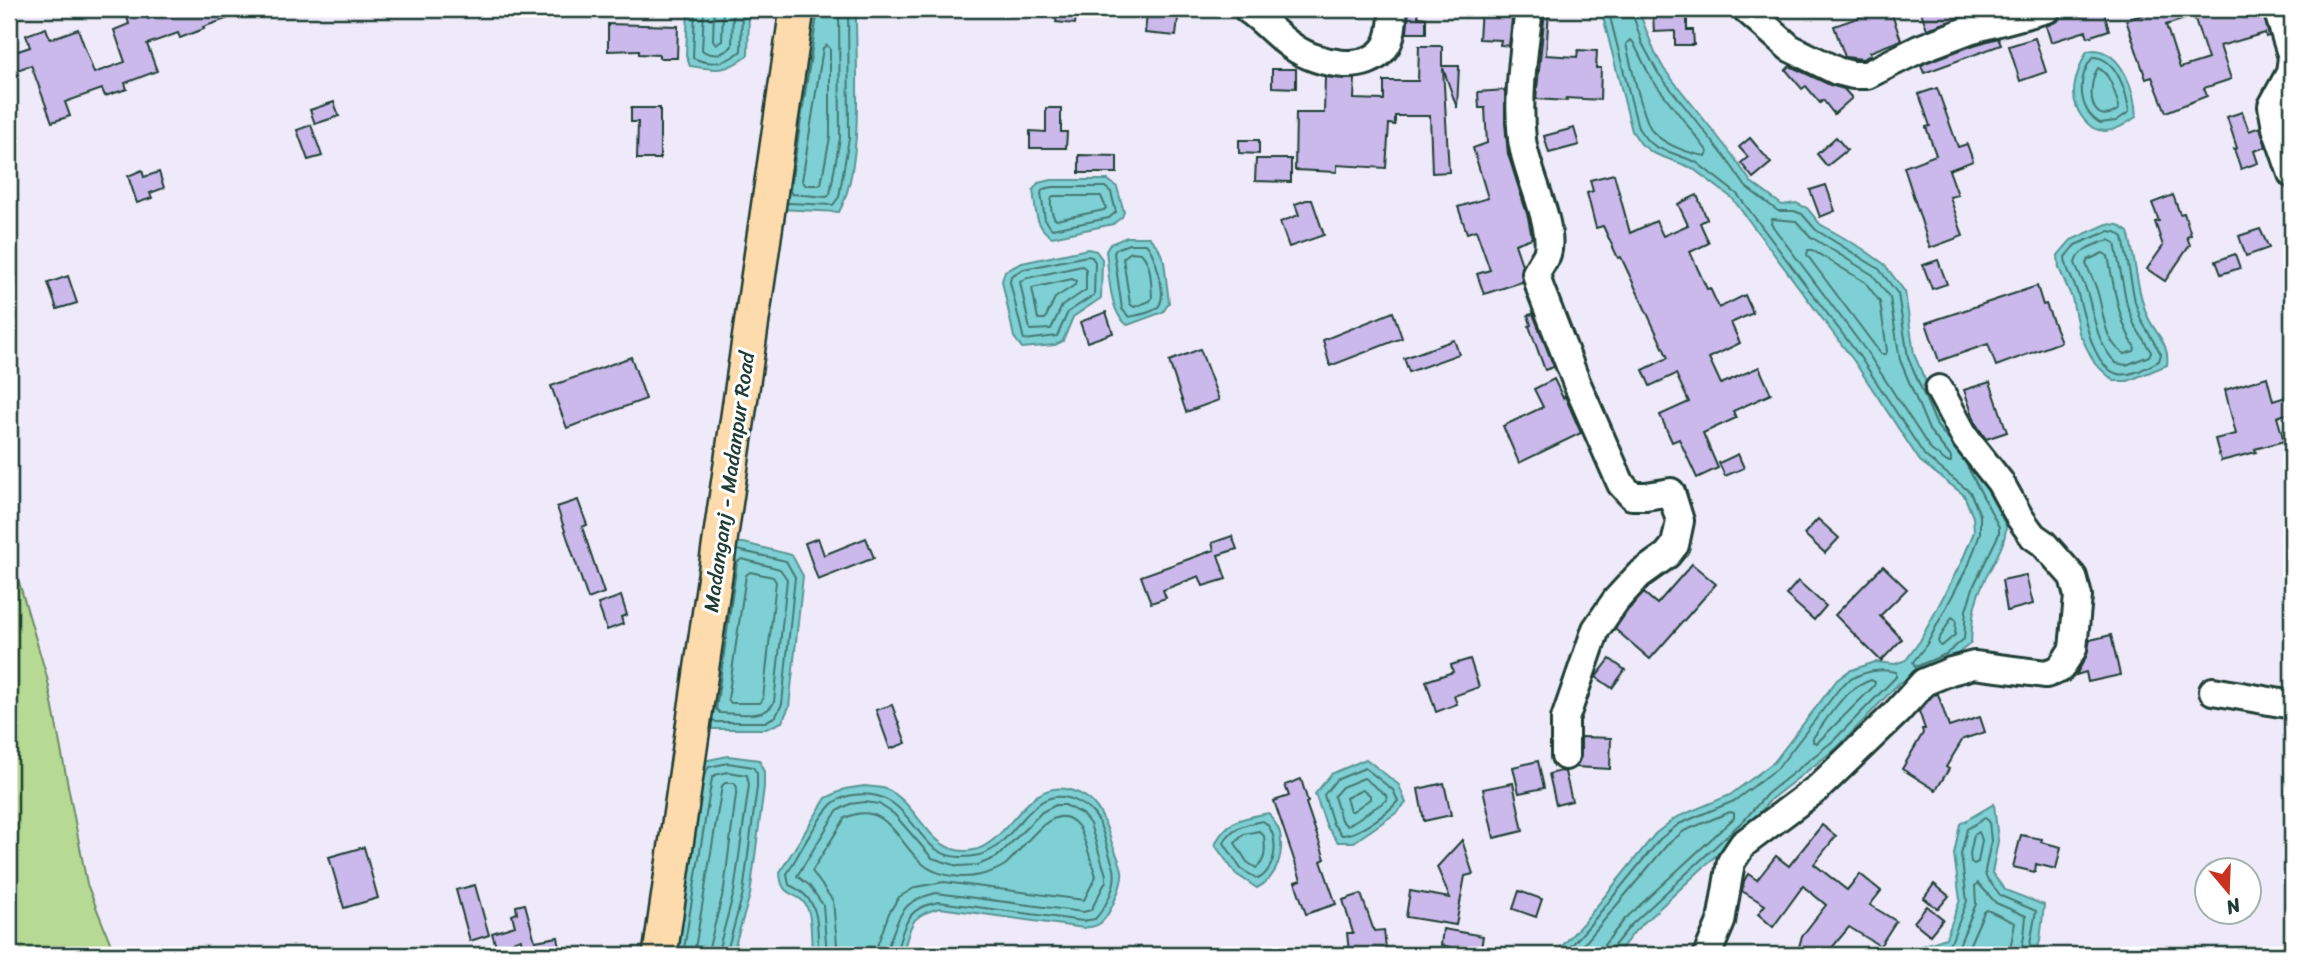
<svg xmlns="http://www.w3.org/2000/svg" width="2301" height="964" font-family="Sriracha,sans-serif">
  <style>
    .green { fill: #b6d993; stroke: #6a8b64; stroke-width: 2 }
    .water { fill: #7ed0d4; stroke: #589594; stroke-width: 2 }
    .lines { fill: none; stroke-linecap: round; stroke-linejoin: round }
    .shore { stroke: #457874; stroke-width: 2 }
    .building { fill: #cab9ea; stroke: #1f3d34; stroke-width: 2; fill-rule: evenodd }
    .minor-casing { stroke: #1f3d34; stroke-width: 32 }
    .major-casing { stroke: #1f3d34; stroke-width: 38 }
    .minor { stroke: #fff; stroke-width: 26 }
    .major { stroke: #fedbac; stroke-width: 33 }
    .labels { text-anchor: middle; stroke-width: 6; stroke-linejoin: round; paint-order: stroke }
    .street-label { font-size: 21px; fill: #1f3d34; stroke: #fff }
  </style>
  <rect width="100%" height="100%" fill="#efeaf9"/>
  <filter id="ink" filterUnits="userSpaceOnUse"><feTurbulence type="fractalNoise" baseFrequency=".0143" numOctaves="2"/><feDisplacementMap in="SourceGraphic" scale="14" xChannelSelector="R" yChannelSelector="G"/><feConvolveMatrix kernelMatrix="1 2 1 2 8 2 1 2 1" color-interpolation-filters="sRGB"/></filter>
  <g filter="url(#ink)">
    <polygon class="green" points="9,566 19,582 47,677 87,884 115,955 9,955"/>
    <g class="water">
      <path d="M688 9H749L748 55C725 73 717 70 690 66L686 55Z"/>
      <path d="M803 9H854L856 16C856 69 864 166 839 212L779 209Z"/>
      <path d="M1601 9H1638L1655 53 1664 69 1733 156 1751 182 1782 205 1796 203 1807 208 1820 224 1863 249 1884 264 1905 292 1914 354 1943 423 1968 452 2006 526C2006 547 1989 568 1981 588 1973 606 1972 623 1971 643L1950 660 1899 683 1838 747 1771 799 1751 823 1636 930 1616 955H1554L1584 922 1655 834 1675 818 1730 795 1774 762 1837 680 1849 671 1875 662 1895 664 1906 660 1920 641 1962 561 1974 532 1973 517 1964 495 1920 461 1854 361 1732 198 1692 168 1653 153 1641 144 1632 131Z"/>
      <path d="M2095 50C2123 53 2135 92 2136 117 2127 123 2118 130 2106 131 2088 132 2074 110 2074 93 2074 80 2081 63 2087 51Z"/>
      <path d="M1052 180H1108L1117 187 1124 212 1122 217 1113 224 1052 237C1034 227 1036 208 1033 190L1038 183Z"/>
      <path d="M2107 224 2118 225 2128 232C2136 259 2136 289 2147 315 2155 335 2170 342 2167 365L2128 381H2114L2095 364 2079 333 2072 298 2059 268 2058 255 2071 240Z"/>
      <path d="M1127 237H1149L1158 247 1164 261 1169 303 1163 312 1128 325C1109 315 1109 271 1106 251L1110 244Z"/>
      <polygon points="1088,249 1096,251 1102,259 1101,298 1073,317 1063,341 1055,345 1022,348 1014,337 1002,281 1005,271 1022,263"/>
      <polygon points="729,543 744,543 792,555 803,576 789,707 782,722 766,729 713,729 702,720"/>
      <polygon points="728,756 759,760 764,772 764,787 750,895 732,955 667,955 703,761"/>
      <polygon points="1366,759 1399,785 1406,803 1396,813 1354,842 1338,842 1327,827 1315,794 1331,774"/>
      <path d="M864 786C871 787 880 787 886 789 921 804 929 859 974 850 1010 842 1026 778 1070 790 1100 798 1104 821 1113 846 1116 854 1121 863 1122 871 1124 883 1109 918 1099 924 1095 927 1089 927 1084 928L940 908C907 916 912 926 902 955H812C811 943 812 920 808 910 800 888 781 902 780 872L826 798 845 789Z"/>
      <polygon points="1994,804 1998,841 1992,873 2005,890 2044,905 2040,941 2035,955 1895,955 1946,938 1960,900 1954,854 1960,824"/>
      <path d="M1269 813C1272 819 1278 826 1280 833 1284 854 1277 878 1257 888L1236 874 1215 845C1226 819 1244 818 1269 813Z"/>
    </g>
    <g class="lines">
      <g class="shore">
        <path d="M695 9 693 58C711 66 726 64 741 51L742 9"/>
        <path d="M704 9 702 50C711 57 724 55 732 46L733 9"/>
        <polyline points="714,9 713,40 716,44 722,41 723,9"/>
        <polyline points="818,9 790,191 792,194 827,197 830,194 840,138 839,9"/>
        <polyline points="1608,9 1638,128 1646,139 1656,147 1696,162 1737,194 1860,357 1925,456 1970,492 1980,515 1980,534 1969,564 1927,644 1913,662 1915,667 1946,654 1964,639 1966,610 1974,585 1999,534 1999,527 1965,462"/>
        <polyline points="1631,9 1642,43 1658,73 1728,161 1746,187 1778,211 1794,211 1802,214 1816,230 1879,269 1898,294 1908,357 1937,426 1952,444"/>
        <path d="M1630 40 1633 42 1651 78 1708 152 1706 156C1690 154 1665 145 1653 132 1644 123 1630 61 1626 44Z"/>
        <polygon points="827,45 830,49 830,137 821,184 818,185 805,185 802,181 823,48"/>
        <path d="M2093 57C2116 57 2127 92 2129 112L2116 121 2100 123C2077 109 2077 77 2093 57Z"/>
        <path d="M2098 68C2111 74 2114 92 2119 106L2118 110C2088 129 2087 85 2098 68Z"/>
        <polygon points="1053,187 1105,187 1111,192 1116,212 1109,218 1052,229 1045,220 1041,193 1043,189"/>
        <path d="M1053 196H1101L1106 208 1104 210 1056 220C1051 215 1049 201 1053 196Z"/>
        <polyline points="788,203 833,205 839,197 849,138 848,9"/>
        <polygon points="1772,219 1796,221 1811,237 1873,275 1890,298 1900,360 1929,430 1951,457 1951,462 1947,462 1931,450 1867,352 1771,224"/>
        <path d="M2109 231 2116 232 2123 237 2135 302 2141 320 2161 354 2159 361C2147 367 2131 377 2118 374 2093 368 2085 318 2079 298 2076 284 2066 272 2065 257L2075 245Z"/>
        <path d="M2109 240 2115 243 2127 305 2134 324 2151 352 2149 356 2126 365 2116 363C2097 343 2095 321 2088 295 2085 284 2079 274 2075 263 2079 248 2095 245 2109 240Z"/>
        <path d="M1129 244H1146C1155 253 1166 292 1160 304 1156 313 1137 315 1129 317L1122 309 1114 253 1116 249Z"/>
        <polygon points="1808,250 1812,250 1865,282 1880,302 1887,351 1886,354 1881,354 1807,255"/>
        <path d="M1131 252 1141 253C1152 264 1151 283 1152 298L1150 301 1134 307 1130 304 1123 258Z"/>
        <path d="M2103 253 2108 256C2115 291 2117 316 2135 348L2134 351 2125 354C2103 343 2104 311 2097 290 2094 281 2090 273 2086 264L2088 260Z"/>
        <polygon points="1087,256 1092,257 1095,262 1094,295 1068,312 1057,336 1024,340 1010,282 1011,276 1024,269"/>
        <polygon points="1082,266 1086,269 1086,290 1062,306 1051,329 1030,330 1020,282 1027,278"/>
        <polygon points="1072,279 1076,281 1075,285 1055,298 1045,319 1038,319 1032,288"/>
        <path d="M742 559 780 569 787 579 774 702C766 720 737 713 720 713L716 709 737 562Z"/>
        <polygon points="750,572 773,577 776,582 763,699 760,703 731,703 728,699 746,575"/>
        <polygon points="1952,617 1956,620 1955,635 1943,645 1940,646 1938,641"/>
        <path d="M1871 680 1875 682 1874 686 1817 743 1813 742V738C1830 715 1843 690 1871 680Z"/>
        <polyline points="713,720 716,722 765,722 776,716 782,704 795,577 786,561 737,550"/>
        <path d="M1365 768 1393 790 1398 801C1387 814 1358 835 1342 835L1333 824 1324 795 1336 780Z"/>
        <polyline points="705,773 709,767 728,763 753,767 757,773 757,787 743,893 726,955"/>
        <polygon points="1364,778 1386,795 1387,800 1347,826 1341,820 1334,796 1342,787"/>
        <polygon points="1362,790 1370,795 1370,799 1353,811 1350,811 1346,798"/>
        <path d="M1263 821C1281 833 1277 870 1258 879L1241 869 1224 843C1230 827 1248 824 1263 821Z"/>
        <path d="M1259 831 1264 836C1265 848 1267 860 1256 868L1247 862 1235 843 1244 834Z"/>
        <polygon points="1979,832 1982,840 1978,862 1974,864 1971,862 1970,854 1974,835"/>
        <polyline points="683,955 712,778 715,775 728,772 747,775 749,785 734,892 717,955"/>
        <polyline points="694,955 722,786 725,783 734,783 737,787 724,889 707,955"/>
        <path d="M818 955C818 925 821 898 789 885L787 874C798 855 816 821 830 806 835 800 846 796 853 795 916 786 912 859 962 857 973 857 984 855 993 849 1021 831 1037 780 1078 802 1086 806 1093 811 1098 820 1104 832 1108 852 1113 865 1119 882 1107 906 1095 919L1083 921 939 902C918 906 909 912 902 933 900 940 897 948 896 955"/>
        <path d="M827 955 823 905 809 885 797 876 837 811 850 804 865 802 879 804 894 814 932 858 958 866 978 865 997 857 1042 812 1056 805H1065L1082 814 1090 824 1106 875V881L1091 910 1083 912 936 893C909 900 902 906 893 933 890 940 887 947 887 955"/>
        <path d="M838 955 833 901 812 871 845 818C886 798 898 844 924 865 931 871 944 875 953 876 970 879 991 874 1005 865 1023 851 1054 795 1078 826 1084 834 1092 865 1096 876L1084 900 944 882 916 887 899 897 889 913 877 946 876 955"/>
        <path d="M1563 955 1589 926 1660 839 1679 824 1734 801 1778 768 1842 685C1858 673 1876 667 1896 672V677L1833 741 1767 794 1746 818 1631 925 1612 948 1611 955"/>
        <polyline points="1575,955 1667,845 1684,831 1730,812 1734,813 1734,818 1625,919 1604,945 1602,955"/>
        <polyline points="1916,955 1948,944 1952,940 1967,901 1961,854 1967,829 1985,818 1989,821 1991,841 1985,871 1986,877 2001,896 2036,911 2028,955"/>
        <polyline points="1943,955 1954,951 1960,943 1976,904 1975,886 1978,883 1996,903 2026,916 2024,937 2020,955"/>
        <polyline points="1965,955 1984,912 1987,910 2015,923 2009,955"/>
      </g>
    </g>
    <g class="building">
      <polygon points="176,9 248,9 249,11 203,27 204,29 180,38 178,33 147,44 157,71 125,83 127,89 105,96 102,89 65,102 70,116 52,122 31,65 9,73 9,54 30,47 26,35 46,28 50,39 78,29 94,73 125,62 114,30 129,24 127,17 145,10 148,19"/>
      <polygon points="1058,9 1077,9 1075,24 1056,22"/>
      <polygon points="1154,9 1179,9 1176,36 1145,33 1147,13 1153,14"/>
      <polygon points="1409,9 1418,9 1418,17 1426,18 1426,33 1407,33"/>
      <polygon points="1481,9 1513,9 1509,46 1500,45 1501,40 1479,39"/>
      <polygon points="1671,9 1687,9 1687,30 1693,30 1694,45 1675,45 1675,31 1654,32 1653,14 1671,13"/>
      <polygon points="1867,9 1890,9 1901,40 1870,52 1871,55 1863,59 1845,57 1834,26 1869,14"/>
      <polygon points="1920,9 1987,9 1927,29"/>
      <polygon points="2077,9 2079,16 2103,9 2109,30 2088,37 2086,31 2051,42 2046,26 2058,21 2062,14"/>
      <path d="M2162 9H2262L2269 36 2266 37 2265 33 2220 46 2231 79 2204 88 2207 96 2166 112 2152 77 2146 79 2126 20ZM2194 16 2208 59 2180 68 2166 25Z"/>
      <polygon points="1545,11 1549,11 1546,55 1577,57 1578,50 1597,51 1596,68 1601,68 1600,100 1566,98 1567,101 1536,99"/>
      <polygon points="608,24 678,26 677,58 659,58 659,55 639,54 639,50 608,51"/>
      <polygon points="1998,38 2001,45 1924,73 1921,66 1925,63 1974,45"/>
      <polygon points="2035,38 2046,72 2020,81 2009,46"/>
      <polygon points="1419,46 1442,46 1442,66 1459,66 1457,108 1443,68 1449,172 1432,173 1430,116 1395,116 1395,125 1389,124 1386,168 1337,165 1337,172 1295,170 1296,113 1324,113 1325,77 1355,79 1354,99 1384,100 1384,81 1418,81"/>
      <polygon points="1790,66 1830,85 1844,89 1852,98 1834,114 1823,100 1820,103 1806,86 1802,89 1786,70"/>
      <polygon points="1272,69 1296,69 1296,88 1272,87"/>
      <polygon points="1937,88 1958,147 1967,144 1973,161 1949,170 1958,195 1950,197 1963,236 1930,248 1904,167 1936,155 1926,127 1930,126 1919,94"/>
      <polygon points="1505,90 1505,123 1508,154 1528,217 1532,238 1515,244 1522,265 1522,282 1484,294 1477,274 1490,270 1476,230 1467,233 1458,207 1488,198 1473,148 1487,143 1485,108 1479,108 1478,92"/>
      <polygon points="334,102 339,116 315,124 310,110"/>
      <polygon points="631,108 660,108 660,159 637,159 638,122 631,122"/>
      <polygon points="1046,108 1061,108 1061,132 1067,132 1066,148 1030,148 1030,131 1046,132"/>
      <polygon points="2242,112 2249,131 2260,127 2266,147 2254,151 2258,163 2241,169 2234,149 2237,148 2227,117"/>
      <polygon points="311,125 322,156 308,160 297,130"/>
      <polygon points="1574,128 1579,145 1549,153 1544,136"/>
      <polygon points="1836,137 1847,150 1827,166 1817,154"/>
      <polygon points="1750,138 1771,163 1753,178 1741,163 1748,157 1739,147"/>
      <polygon points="1239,140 1259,140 1259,154 1239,153"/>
      <polygon points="1079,155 1117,156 1117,173 1079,173"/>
      <polygon points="1256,159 1291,159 1291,182 1255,181"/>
      <polygon points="142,170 144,177 159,172 164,188 150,193 152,198 137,203 128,176"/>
      <polygon points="1614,174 1630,233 1656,221 1663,236 1688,225 1678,204 1697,195 1707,219 1700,223 1709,243 1690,252 1707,289 1710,288 1719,308 1745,295 1753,313 1731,323 1740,343 1709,358 1721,384 1759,367 1771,394 1733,411 1736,418 1703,433 1718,468 1697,478 1679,439 1672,442 1660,415 1689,402 1676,374 1650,386 1643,370 1668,358 1621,257 1618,258 1603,226 1596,228 1587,193 1593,191 1590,180"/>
      <polygon points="1826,185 1835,211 1820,217 1810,190"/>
      <polygon points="2173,195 2180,214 2184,213 2191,235 2187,237 2190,245 2165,281 2147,269 2163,246 2155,222 2159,221 2152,203"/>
      <polygon points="1306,200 1312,200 1324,235 1289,247 1280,222 1299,215 1295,204"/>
      <polygon points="2260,229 2269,248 2246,256 2239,236"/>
      <polygon points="2235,254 2240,268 2221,274 2216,261"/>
      <polygon points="1938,260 1947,284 1932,289 1923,265"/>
      <polygon points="68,276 77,303 57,309 48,283"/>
      <polygon points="2037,286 2043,305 2046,304 2061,342 1996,366 1988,344 1939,361 1926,323"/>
      <polygon points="1106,312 1113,333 1087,342 1080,322"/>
      <polygon points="1393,312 1402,338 1330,366 1323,340"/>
      <polygon points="1533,314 1554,367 1545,370 1529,326 1531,325 1528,315"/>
      <polygon points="1454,340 1459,354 1409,372 1404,358"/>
      <polygon points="1200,349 1219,400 1186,412 1169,361"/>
      <polygon points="631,357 646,399 567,428 551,386"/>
      <polygon points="2267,377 2273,401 2292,395 2292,412 2277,417 2284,441 2255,449 2256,452 2221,461 2215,439 2236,434 2225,390"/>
      <polygon points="1554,379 1563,398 1565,396 1581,433 1519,463 1503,426 1543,407 1534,389"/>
      <polygon points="1990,382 2007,432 1986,439 1976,424 1964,390"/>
      <polygon points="1738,454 1744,468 1725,476 1719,463"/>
      <polygon points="578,500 587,525 582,527 604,593 588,599 557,507"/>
      <polygon points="1818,519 1839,538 1825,553 1804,534"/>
      <polygon points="1232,536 1237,549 1218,555 1226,579 1203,586 1199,576 1163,590 1166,598 1151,603 1141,576 1214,550 1212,543"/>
      <polygon points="818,538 824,555 866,538 874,558 818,580 805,543"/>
      <polygon points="1692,564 1716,584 1650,659 1615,629 1628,610 1644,593 1657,604"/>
      <polygon points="1883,566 1907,589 1880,616 1902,639 1881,661 1835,615"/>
      <polygon points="2026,575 2033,604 2007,611 2002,580"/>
      <polygon points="1798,581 1826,606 1814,620 1786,595"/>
      <polygon points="621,596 627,615 621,617 623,624 607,630 598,604"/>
      <polygon points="2111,635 2120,675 2088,682 2086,672 2076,675 2086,657 2090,640"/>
      <polygon points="1470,659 1479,687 1454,696 1457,704 1436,712 1426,681 1453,672 1451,665"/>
      <polygon points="1610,659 1625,670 1612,688 1596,677"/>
      <polygon points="1938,694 1949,727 1980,717 1985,732 1963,739 1946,767 1949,769 1936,790 1902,769 1923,733 1922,729 1925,729 1919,711 1933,695"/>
      <polygon points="892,705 906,743 890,749 876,710"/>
      <polygon points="1581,737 1611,738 1610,769 1575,767 1581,757"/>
      <polygon points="1538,761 1544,788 1519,793 1513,767"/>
      <polygon points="1561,771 1565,772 1572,801 1556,805 1549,774"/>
      <polygon points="1301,779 1308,802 1306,803 1325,859 1321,861 1336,904 1306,914 1295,882 1301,880 1274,801 1289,796 1285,785"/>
      <polygon points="1444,783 1451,815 1424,821 1418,789"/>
      <polygon points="1513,783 1523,831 1494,838 1483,789"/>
      <polygon points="1822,825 1836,836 1814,864 1847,890 1860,874 1881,891 1870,905 1896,921 1880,946 1849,927 1826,955 1809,955 1799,947 1802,936 1826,905 1803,886 1773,927 1758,914 1765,905 1742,891 1744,881 1748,874 1757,880 1776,856 1789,866"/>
      <polygon points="2021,835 2042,839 2041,842 2061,847 2056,869 2036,864 2035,872 2013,867"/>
      <polygon points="1462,840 1473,874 1465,876 1456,925 1406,917 1410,891 1450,898 1437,867"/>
      <polygon points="364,847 378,898 344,908 329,857"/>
      <polygon points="1934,884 1949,896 1938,909 1924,898"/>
      <polygon points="475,885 489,935 470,941 456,890"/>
      <polygon points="1519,891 1542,899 1536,917 1513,909"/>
      <polygon points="1361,894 1374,931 1384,930 1386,949 1349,952 1347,933 1353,933 1343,900"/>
      <polygon points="525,904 535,941 558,937 561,955 523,955 521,939 496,947 492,933 515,926 512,915 517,913 516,906"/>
      <polygon points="1927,906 1943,919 1930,935 1914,922"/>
      <polygon points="1443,929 1483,936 1480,955 1449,950 1450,947 1441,945"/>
    </g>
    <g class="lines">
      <g class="minor-casing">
        <g id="minor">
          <path d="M1247 9C1264 20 1276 36 1293 47 1317 64 1368 75 1386 46 1393 35 1392 20 1394 9"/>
          <path d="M1529 9C1524 51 1517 96 1522 139 1524 167 1556 227 1547 254 1544 260 1539 267 1536 273L1540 288 1577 384 1621 484 1632 496H1646L1671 492 1680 521 1675 545 1667 555 1639 575 1616 600 1596 629 1565 719V756"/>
          <polyline points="1746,9 1790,48 1837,71 1853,75 1867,75 1919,49 1969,30 2047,9"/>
          <polyline points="2277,9 2292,57 2290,73 2272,106 2276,128 2292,174"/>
          <polyline points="2213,691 2292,705"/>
          <polyline points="1707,955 1721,922 1731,862 1743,844 1818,788 1897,712 1924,682 1951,671 1974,665 2046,674 2060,669 2073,649 2078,596 2073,577 2043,543 2033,536 2020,518 2000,482 1966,439 1939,389"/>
        </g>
      </g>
      <g class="major-casing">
        <polyline id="major" points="660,955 797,9"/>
      </g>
      <use href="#minor" class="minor"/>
      <use href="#major" class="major"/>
    </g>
  </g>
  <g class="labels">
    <g class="street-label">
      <text transform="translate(729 482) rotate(-82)" y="7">Madanganj - Madanpur Road</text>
    </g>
  </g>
  <rect width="2301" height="964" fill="none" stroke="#fff" stroke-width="35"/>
  <rect x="18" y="18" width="2266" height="929" fill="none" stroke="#1f3d34" stroke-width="2.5" filter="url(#ink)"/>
  <g transform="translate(2228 891) rotate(161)"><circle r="33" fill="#ffffff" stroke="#a5b1ae" stroke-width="2"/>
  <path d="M0-5L12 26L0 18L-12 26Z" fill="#c8321e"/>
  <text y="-10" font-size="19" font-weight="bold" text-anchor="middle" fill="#1f3d34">N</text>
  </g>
</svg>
